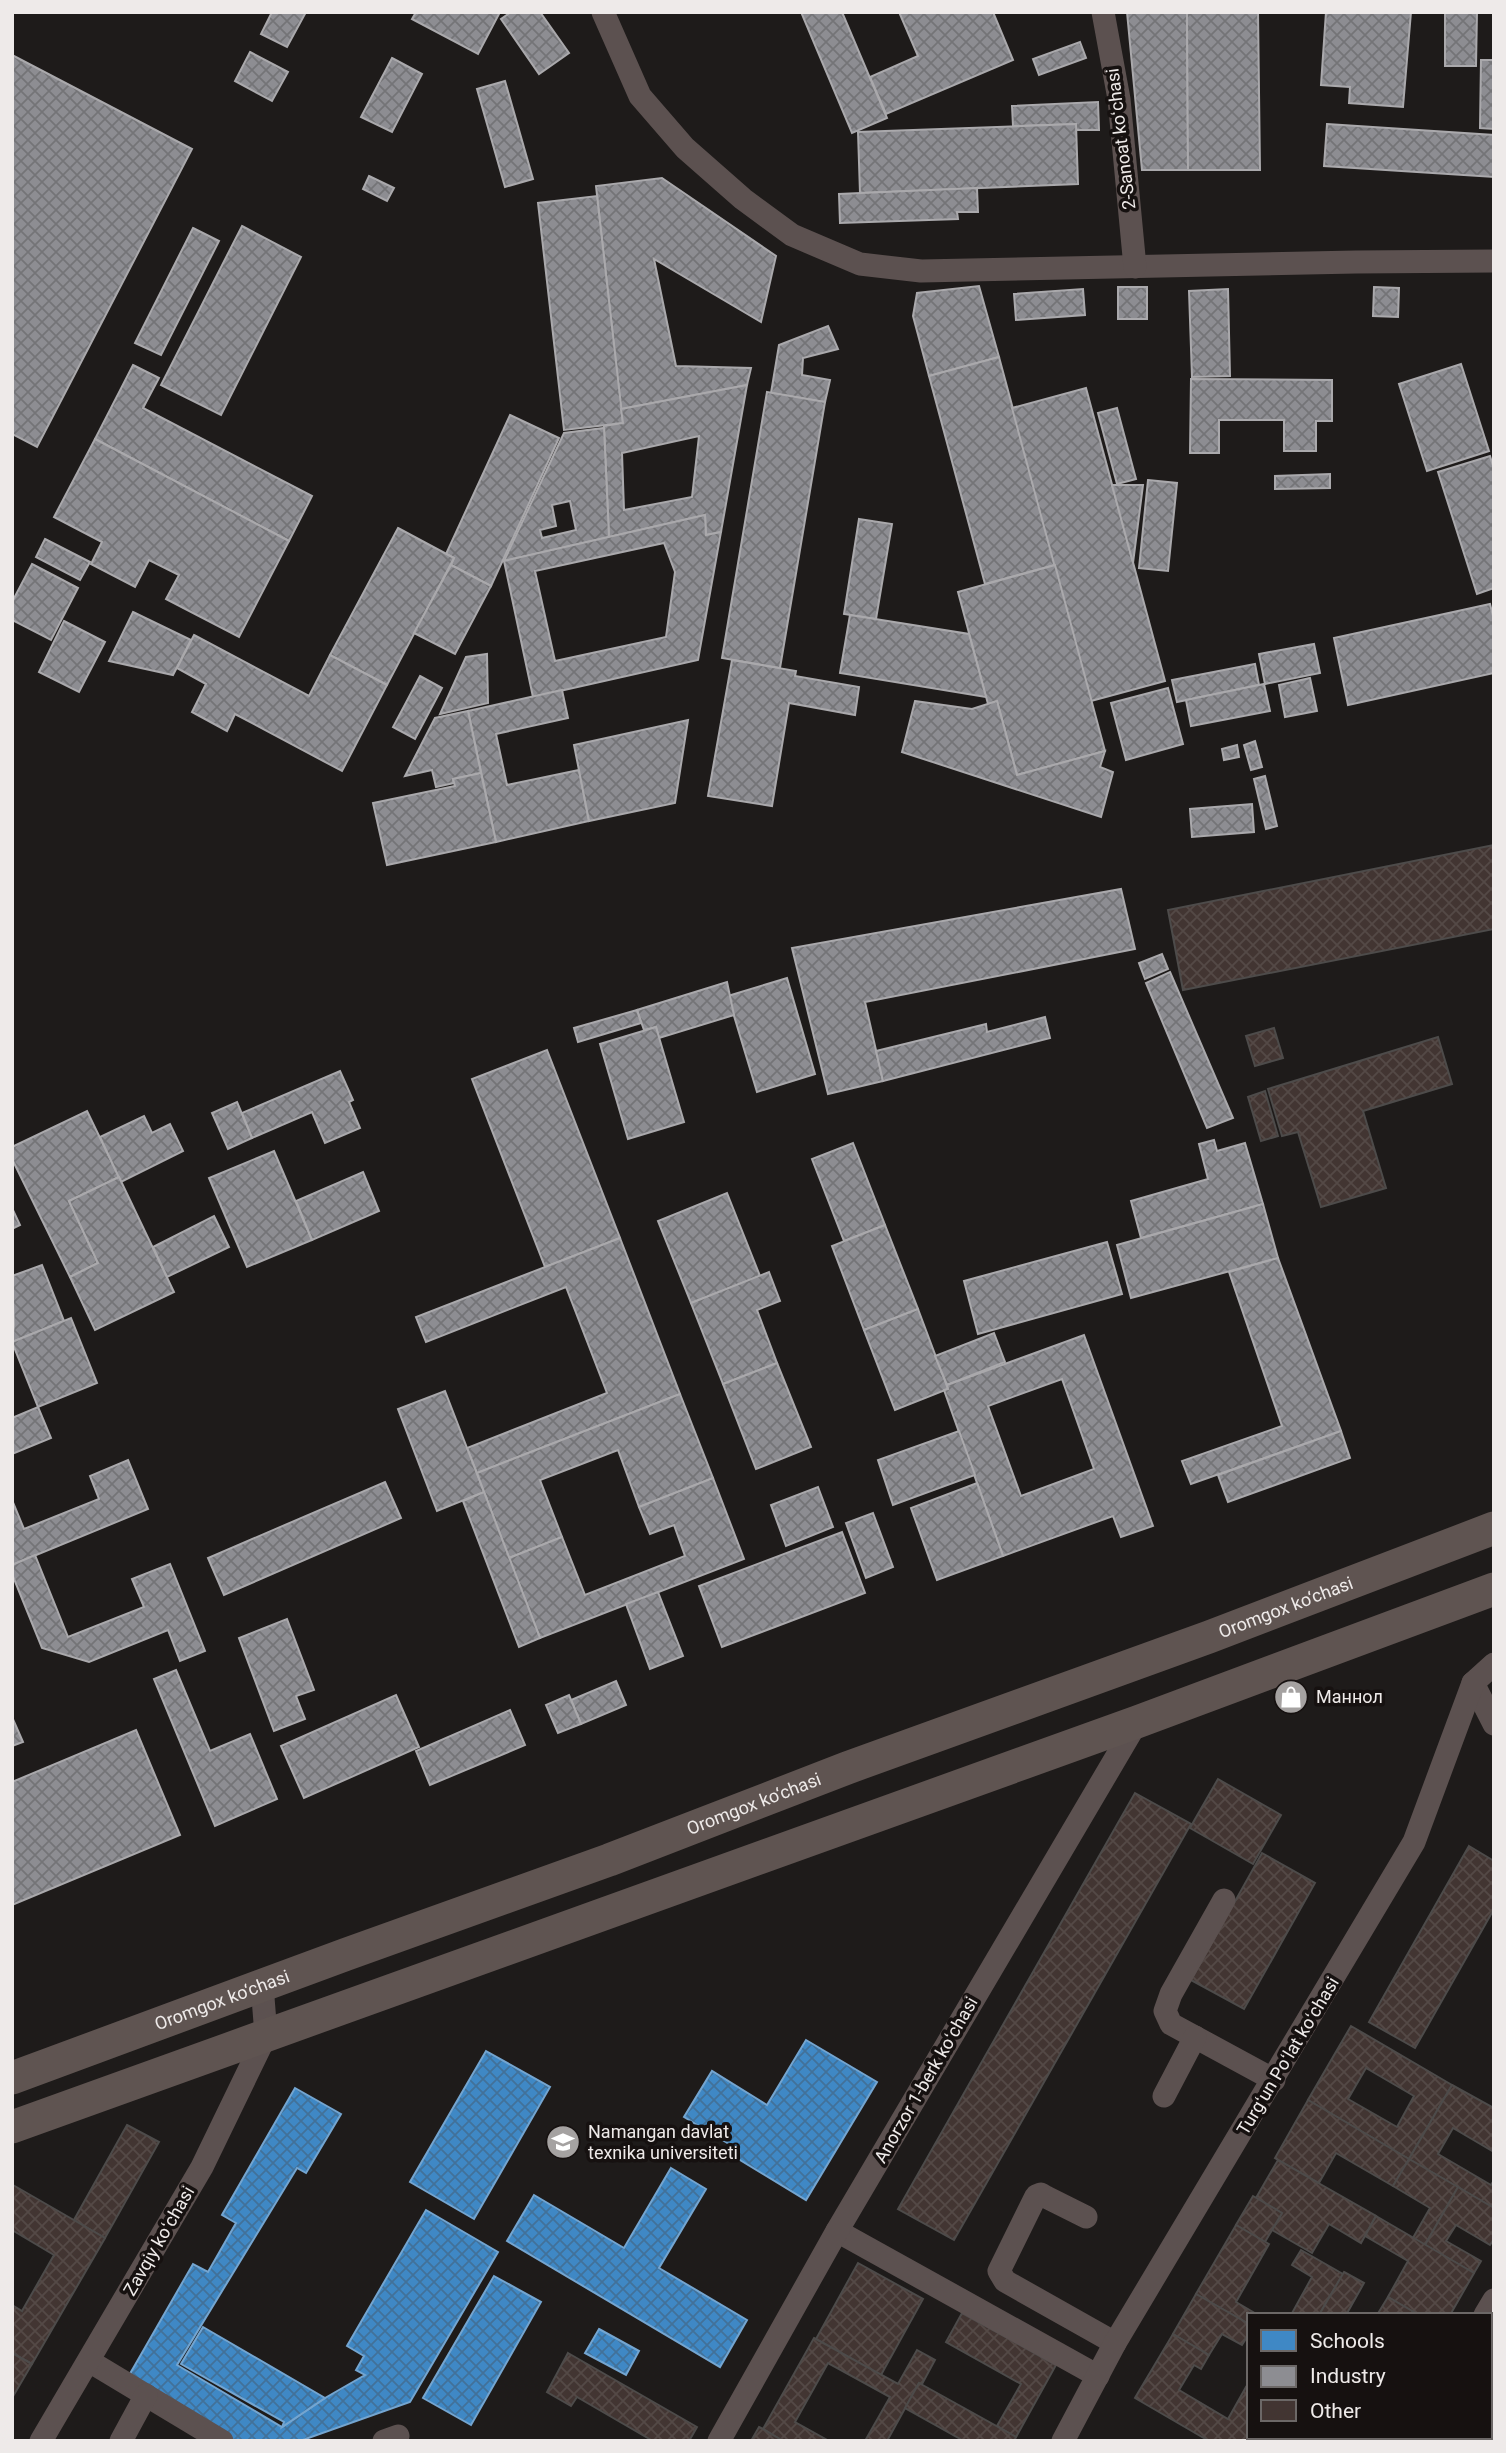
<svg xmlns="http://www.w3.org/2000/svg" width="1506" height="2453" font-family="Roboto,sans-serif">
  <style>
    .schools { fill: url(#schools-cross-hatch); stroke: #74a5d0; stroke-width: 2 }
    .industry { fill: url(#industry-cross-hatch); stroke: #aaa9ac; stroke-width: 2; fill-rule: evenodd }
    .building { fill: url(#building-cross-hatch); stroke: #4d4b4a; stroke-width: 2; fill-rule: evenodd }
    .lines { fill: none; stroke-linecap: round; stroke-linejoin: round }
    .street { stroke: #5c5150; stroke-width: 23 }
    .secondary { stroke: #5f5451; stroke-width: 33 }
    .labels { text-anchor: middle; stroke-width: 7; stroke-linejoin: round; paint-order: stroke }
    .street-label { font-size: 18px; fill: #eeeae9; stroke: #161110 }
    .poi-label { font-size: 18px; fill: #eeeae9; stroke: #161110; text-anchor: start }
  </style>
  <defs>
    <pattern id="schools-cross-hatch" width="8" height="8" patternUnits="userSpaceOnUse" patternTransform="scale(1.75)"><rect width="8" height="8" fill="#3f88c5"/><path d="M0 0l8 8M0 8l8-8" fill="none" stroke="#427199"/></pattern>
    <pattern id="industry-cross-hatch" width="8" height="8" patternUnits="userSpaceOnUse" patternTransform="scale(1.75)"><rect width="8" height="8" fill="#8d8d92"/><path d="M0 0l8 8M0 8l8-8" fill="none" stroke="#747477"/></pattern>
    <pattern id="building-cross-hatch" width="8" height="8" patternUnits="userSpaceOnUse" patternTransform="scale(1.75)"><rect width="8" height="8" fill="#423532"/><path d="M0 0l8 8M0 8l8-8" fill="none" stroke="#544946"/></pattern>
  </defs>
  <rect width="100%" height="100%" fill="#1e1b1a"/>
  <g class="schools">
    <polygon points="806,2040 877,2082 806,2200 735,2157 739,2150 684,2117 712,2071 767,2105"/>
    <polygon points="486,2051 550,2087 474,2219 410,2182"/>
    <polygon points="295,2088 341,2114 306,2173 297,2168 177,2365 282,2427 325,2398 365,2375 356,2370 364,2356 347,2346 426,2210 498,2252 410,2402 300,2441 231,2441 127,2379 193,2264 208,2272 236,2223 222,2215"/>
    <polygon points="671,2168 706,2189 659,2268 747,2320 720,2367 507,2241 534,2195 624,2248"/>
    <polygon points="494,2276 541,2302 471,2425 423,2398"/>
    <polygon points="203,2327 325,2398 282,2427 284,2422 181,2364"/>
    <polygon points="599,2329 639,2351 626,2375 585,2353"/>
  </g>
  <g class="industry">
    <polygon points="272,12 306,12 287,47 261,34"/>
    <polygon points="416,12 500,12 478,54 412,19"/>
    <polygon points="511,12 540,12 569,53 539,74 501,19"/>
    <polygon points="801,12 842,12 887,118 852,133"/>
    <polygon points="899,12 993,12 1013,60 886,114 870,77 918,56"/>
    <polygon points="1127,12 1187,12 1188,170 1142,170"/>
    <polygon points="1187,12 1258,12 1260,170 1188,170"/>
    <polygon points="1326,12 1411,12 1403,107 1349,103 1350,87 1321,85"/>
    <polygon points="1445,12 1477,12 1476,66 1445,66"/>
    <polygon points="1080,42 1086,58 1039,75 1033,59"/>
    <polygon points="250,52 288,72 272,101 235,81"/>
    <polygon points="12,55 192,149 37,447 12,434"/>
    <polygon points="392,58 422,74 392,132 361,117"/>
    <polygon points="1481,60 1494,60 1494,129 1480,128"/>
    <polygon points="505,81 533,179 505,187 477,89"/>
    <polygon points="1098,102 1099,130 1075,130 1076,124 1013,126 1012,106"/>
    <polygon points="1076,124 1078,184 860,193 858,132"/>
    <polygon points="1327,124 1494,135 1494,177 1324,166"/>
    <polygon points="369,176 394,188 387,201 363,189"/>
    <polygon points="662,178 776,256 761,322 654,259 676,366 751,368 747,385 621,409 596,186"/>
    <polygon points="977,188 978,212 957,212 958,219 840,223 839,194"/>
    <polygon points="597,196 623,423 564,430 538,203"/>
    <polygon points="242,226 301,257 221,415 161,385"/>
    <polygon points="193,228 219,241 161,355 135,343"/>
    <polygon points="979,286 999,357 929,376 913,316 917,293"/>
    <rect x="1118" y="287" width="29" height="32"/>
    <polygon points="1374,287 1399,288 1398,317 1373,316"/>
    <polygon points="1083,289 1085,315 1016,320 1014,294"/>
    <polygon points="1228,289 1230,376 1192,377 1189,291"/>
    <polygon points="828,326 838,349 803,358 802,375 830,380 825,402 771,393 779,345"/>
    <polygon points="999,357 1055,565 985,584 929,376"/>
    <polygon points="1461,364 1489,451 1427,471 1399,384"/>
    <polygon points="133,365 159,378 143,408 312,496 289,541 95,439"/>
    <polygon points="1191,379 1332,380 1332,421 1316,421 1316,451 1284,451 1284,420 1219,420 1219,453 1190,453"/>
    <path d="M747 385 721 532 706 535 705 515 609 537 604 426 623 423 621 409ZM699 436 692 497 624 510 622 453Z"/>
    <polygon points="1086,388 1165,681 1091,701 1012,408"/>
    <polygon points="767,392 825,402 780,668 722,658"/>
    <polygon points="1117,408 1136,479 1117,484 1098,413"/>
    <polygon points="510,415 559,438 491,586 451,565 454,558 446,554"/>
    <path d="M604 428 609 537 504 561 564 433ZM570 501 576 530 542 538 540 530 556 526 552 505Z"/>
    <polygon points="95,439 289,541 239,637 166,599 179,575 149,560 135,587 91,564 102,542 54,517"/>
    <polygon points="1490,456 1494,469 1494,588 1477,594 1438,472"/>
    <polygon points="1330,474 1330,488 1275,489 1275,476"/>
    <polygon points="1148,480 1177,483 1168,571 1139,568"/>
    <polygon points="1112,485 1143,485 1133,563"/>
    <path d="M705 515 706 535 721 532 698 660 533 697 504 561ZM664 543 675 572 666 637 555 661 535 571Z"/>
    <polygon points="859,519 892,524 876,619 844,614"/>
    <polygon points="398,528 454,558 387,685 330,655"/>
    <polygon points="45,539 90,562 80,580 36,557"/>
    <polygon points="32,564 78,588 51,640 12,620 12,602"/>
    <polygon points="451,565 491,586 455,654 414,633"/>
    <polygon points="1055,565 1105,751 1017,775 997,701 988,704 958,592"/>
    <polygon points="1490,604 1494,620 1494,673 1348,705 1334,638"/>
    <polygon points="133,612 191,640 173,675 109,661"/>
    <polygon points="850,615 969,634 986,697 840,673"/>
    <polygon points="64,621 105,642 79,692 39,672"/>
    <polygon points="194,635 309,696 330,655 387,685 342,771 235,714 227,731 192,712 206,684 177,668"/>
    <polygon points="1314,644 1320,673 1265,684 1259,654"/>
    <polygon points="487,654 488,703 440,714 466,657"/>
    <polygon points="732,660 796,671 795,676 859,687 855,715 789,703 772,806 708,796"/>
    <polygon points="1255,664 1259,685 1177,702 1172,680"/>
    <polygon points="420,676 442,688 415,739 393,727"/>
    <polygon points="1310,678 1317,711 1285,717 1279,685"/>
    <polygon points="1264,684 1270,711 1191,726 1186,700"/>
    <polygon points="1168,688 1183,744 1126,760 1111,703"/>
    <polygon points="562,690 568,718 496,734 507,785 579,770 589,821 496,842 468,711"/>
    <polygon points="915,701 972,709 997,701 1017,775 1105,751 1100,767 1113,772 1101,817 902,752"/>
    <polygon points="468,711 481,773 453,779 454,783 436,787 432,770 405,776 435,718"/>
    <polygon points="688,720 675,803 589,821 574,745"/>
    <polygon points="1255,741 1262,767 1251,770 1244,745"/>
    <polygon points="1237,745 1239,757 1224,760 1222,749"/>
    <polygon points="481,773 496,842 387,865 373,803 455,786 453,779"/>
    <polygon points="1265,776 1277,826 1266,829 1254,779"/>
    <polygon points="1252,804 1254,832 1192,837 1190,809"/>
    <polygon points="1121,889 1135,949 865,1002 883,1081 828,1094 792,948"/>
    <polygon points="1162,954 1168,969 1145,979 1139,963"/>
    <polygon points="1170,972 1233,1118 1207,1128 1146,983"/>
    <polygon points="787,978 815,1074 757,1092 728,996"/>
    <polygon points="727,982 734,1015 659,1038 656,1027 644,1030 637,1010"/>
    <polygon points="637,1010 641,1023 578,1042 574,1028"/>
    <polygon points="1045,1017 1050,1038 883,1081 876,1051 986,1024 987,1032"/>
    <polygon points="656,1027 684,1122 628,1139 600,1044"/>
    <polygon points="547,1050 620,1238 545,1267 472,1079"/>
    <polygon points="340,1071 353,1100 349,1102 360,1128 325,1143 312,1112 252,1138 242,1113"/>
    <polygon points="237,1102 252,1138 228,1149 212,1113"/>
    <polygon points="87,1111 119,1177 69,1201 98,1263 70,1277 12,1159 12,1147"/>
    <polygon points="144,1116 152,1133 170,1124 183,1151 121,1182 100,1137"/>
    <polygon points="1214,1140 1217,1151 1245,1143 1263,1204 1141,1238 1131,1201 1208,1179 1199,1144"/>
    <polygon points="853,1143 885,1225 844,1241 812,1159"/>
    <polygon points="274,1151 312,1240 247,1267 209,1178"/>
    <polygon points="363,1172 379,1211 312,1240 296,1201"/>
    <polygon points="119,1177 174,1292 95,1330 70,1277 98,1263 69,1201"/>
    <polygon points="727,1193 760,1276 691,1303 658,1221"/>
    <polygon points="1263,1204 1278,1258 1131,1298 1117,1245"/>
    <polygon points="12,1208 20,1225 12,1229"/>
    <polygon points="214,1216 229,1247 167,1277 153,1247"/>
    <polygon points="885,1225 918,1309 864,1330 832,1246"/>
    <polygon points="620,1238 680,1394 477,1473 467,1448 607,1393 566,1287 426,1342 416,1317"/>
    <polygon points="1107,1242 1122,1294 978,1334 964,1281"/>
    <polygon points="1278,1258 1341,1431 1191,1484 1182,1461 1282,1426 1229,1272"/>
    <polygon points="42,1265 64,1321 12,1342 14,1325 12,1276"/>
    <polygon points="769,1272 780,1301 757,1310 777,1363 723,1384 691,1303"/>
    <polygon points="918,1309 948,1389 895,1410 864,1330"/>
    <polygon points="71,1318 97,1383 38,1407 12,1342"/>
    <polygon points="994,1333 1005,1362 947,1385 935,1356"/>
    <path d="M1084 1335 1153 1526 1121 1537 1113 1516 1003 1556 944 1390 948 1389 947 1385ZM1062 1379 1094 1469 1021 1496 988 1406Z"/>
    <polygon points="777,1363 811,1447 756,1469 723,1384"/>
    <polygon points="445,1391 484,1492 437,1511 398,1409"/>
    <polygon points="680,1394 713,1478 639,1507 618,1450 540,1480 562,1537 509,1558 477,1473"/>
    <polygon points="38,1407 51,1438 12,1454 12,1418"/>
    <polygon points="959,1431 975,1475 893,1505 878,1460"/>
    <polygon points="1341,1431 1350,1458 1228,1502 1218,1475"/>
    <polygon points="128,1460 148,1509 12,1565 12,1500 24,1529 99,1499 90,1476"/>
    <polygon points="713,1478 744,1559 540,1638 509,1558 562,1537 585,1595 685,1556 674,1525 650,1534 639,1507"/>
    <polygon points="385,1482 401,1518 224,1595 208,1558"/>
    <polygon points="977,1483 1003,1556 937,1580 911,1508"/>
    <polygon points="818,1487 833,1527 786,1546 771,1505"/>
    <polygon points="484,1492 540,1638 519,1647 463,1501"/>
    <polygon points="873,1513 893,1567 866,1578 846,1523"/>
    <polygon points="842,1532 865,1593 722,1647 699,1586"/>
    <polygon points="35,1555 68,1637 144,1607 132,1579 170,1564 205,1651 180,1661 168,1630 89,1662 42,1648 12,1574 12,1565"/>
    <polygon points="658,1592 683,1656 650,1669 626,1604"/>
    <polygon points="287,1619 314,1690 296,1696 305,1719 274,1731 239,1638"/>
    <polygon points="176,1670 210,1751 250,1734 277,1799 215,1826 154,1679"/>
    <polygon points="616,1681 626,1705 581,1724 571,1700"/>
    <polygon points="396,1695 419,1747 304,1798 281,1746"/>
    <polygon points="569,1695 581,1724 558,1733 546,1705"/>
    <polygon points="510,1710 525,1745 430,1785 416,1751"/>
    <polygon points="12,1717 23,1742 12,1746"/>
    <polygon points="136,1730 180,1835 12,1905 12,1782"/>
  </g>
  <g class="building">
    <polygon points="1494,845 1494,929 1183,990 1168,910"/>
    <polygon points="1274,1028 1283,1058 1255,1066 1246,1036"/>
    <polygon points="1438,1037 1452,1084 1363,1111 1386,1188 1321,1207 1298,1132 1282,1136 1268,1089"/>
    <polygon points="1265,1091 1278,1136 1261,1141 1248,1097"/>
    <polygon points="1218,1779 1281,1815 1253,1864 1190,1828"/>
    <polygon points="1135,1793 1191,1824 954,2240 898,2209"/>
    <polygon points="1469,1846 1494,1861 1494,1909 1415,2048 1369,2022"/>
    <polygon points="1262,1853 1315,1883 1244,2009 1191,1980"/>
    <path d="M1351 2026 1452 2085 1409 2159 1308 2100ZM1366 2068 1414 2096 1397 2127 1348 2099Z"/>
    <polygon points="1452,2085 1494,2108 1494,2152 1453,2128 1438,2154 1491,2185 1494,2180 1494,2208 1409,2159"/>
    <polygon points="1308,2100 1409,2159 1393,2186 1336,2153 1319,2183 1275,2158"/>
    <polygon points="127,2125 159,2142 105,2238 74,2220"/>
    <polygon points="1409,2159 1458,2187 1425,2245 1413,2238 1430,2208 1393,2186"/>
    <polygon points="1278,2160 1376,2216 1361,2243 1329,2224 1312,2253 1272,2230 1282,2213 1256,2198"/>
    <polygon points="13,2185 105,2238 32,2364 12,2353 12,2305 22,2311 54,2255 12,2230"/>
    <polygon points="1458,2187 1494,2208 1494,2239 1490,2245 1456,2225 1446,2241 1481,2261 1474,2273 1425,2245"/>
    <polygon points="1253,2196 1282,2213 1265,2242 1236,2225"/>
    <polygon points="1376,2216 1474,2273 1450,2315 1419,2315 1388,2297 1408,2261 1365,2236"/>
    <polygon points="1236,2225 1269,2244 1236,2302 1258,2315 1249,2315 1249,2324 1196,2294"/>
    <polygon points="1301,2250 1343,2274 1319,2315 1291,2315 1312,2277 1292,2265"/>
    <polygon points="858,2263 923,2299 881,2375 816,2339"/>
    <polygon points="1344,2272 1364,2283 1346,2315 1319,2315"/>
    <polygon points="1196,2294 1249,2324 1249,2334 1242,2345 1222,2334 1209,2355 1173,2334"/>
    <polygon points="1388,2297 1419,2315 1377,2315"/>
    <polygon points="962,2313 1056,2365 1016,2437 997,2426 1021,2384 946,2342"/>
    <polygon points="1173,2334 1209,2355 1201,2369 1194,2365 1179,2390 1228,2419 1246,2387 1249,2389 1249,2436 1246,2441 1209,2441 1135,2398"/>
    <polygon points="814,2338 898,2384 917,2350 935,2360 922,2384 919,2383 887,2441 865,2441 890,2397 828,2363 795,2422 829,2441 783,2441 763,2429"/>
    <polygon points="1494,2341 1494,2414 1490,2412 1490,2347"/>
    <polygon points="12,2353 32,2364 12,2398"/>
    <polygon points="568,2353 697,2427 689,2441 653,2441 577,2397 571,2406 547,2392"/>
    <polygon points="919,2383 1016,2437 1014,2441 964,2441 905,2408"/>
    <polygon points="759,2427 763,2429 783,2441 751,2441"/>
    <polygon points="1303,2437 1379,2437 1377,2441 1301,2441"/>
  </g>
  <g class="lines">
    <g class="street">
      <polyline points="603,12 640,96 685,148 743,199 792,235 860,264 921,271 1356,262 1494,261"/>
      <polyline points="1103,12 1119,99 1135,267"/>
      <polyline points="1473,1683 1494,1724"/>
      <polyline points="1224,1900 1171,1994 1165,2011 1171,2024 1274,2080"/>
      <polyline points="1164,2096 1195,2037"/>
      <polyline points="1086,2217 1046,2197 1041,2194 1036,2196 999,2271 1005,2281 1115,2343"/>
      <polyline points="837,2231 1098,2376"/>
      <polyline points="1485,2315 1494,2300"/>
      <polyline points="89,2361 222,2441"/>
      <polyline points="41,2441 202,2167 266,2035 262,1985"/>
      <polyline points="121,2441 146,2395"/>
      <polyline points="384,2441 398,2436"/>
      <polyline points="719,2441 837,2231 1137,1722"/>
      <polyline points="1063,2441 1115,2343 1414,1842 1473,1683 1494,1664"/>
      <polyline points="1411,2441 1413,2437"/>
    </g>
    <g class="secondary">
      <path id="s1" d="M12 2078 347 1954 609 1860 847 1768 1209 1637 1494 1528"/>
      <polyline points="12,2127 1137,1722 1494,1589"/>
    </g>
  </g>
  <defs>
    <g id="shop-disc" transform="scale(1.75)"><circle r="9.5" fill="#a5a2a1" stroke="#161110"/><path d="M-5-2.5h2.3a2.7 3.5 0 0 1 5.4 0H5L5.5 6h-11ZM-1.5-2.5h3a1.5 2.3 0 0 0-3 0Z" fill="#fff"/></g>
    <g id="university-disc" transform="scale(1.75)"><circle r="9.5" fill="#a5a2a1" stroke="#161110"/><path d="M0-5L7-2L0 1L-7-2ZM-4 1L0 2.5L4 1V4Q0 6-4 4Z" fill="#fff"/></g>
  </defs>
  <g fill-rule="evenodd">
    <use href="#shop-disc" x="1291" y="1697"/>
    <use href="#university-disc" x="563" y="2142"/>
  </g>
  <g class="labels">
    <g class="street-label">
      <text transform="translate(1121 139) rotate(-97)" y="6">2-Sanoat koʻchasi</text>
      <text dy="6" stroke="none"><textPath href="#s1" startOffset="1358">Oromgox ko‘chasi</textPath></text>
      <text dy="6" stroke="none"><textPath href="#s1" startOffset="791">Oromgox ko‘chasi</textPath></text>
      <text dy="6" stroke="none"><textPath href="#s1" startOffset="224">Oromgox ko‘chasi</textPath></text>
      <text transform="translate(1288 2056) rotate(-59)" y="6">Turgʻun Poʻlat koʻchasi</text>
      <text transform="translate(926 2080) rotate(-60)" y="6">Anorzor 1-berk koʻchasi</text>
      <text transform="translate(159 2241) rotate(-60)" y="6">Zavqiy koʻchasi</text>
    </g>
    <g class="poi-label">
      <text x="1316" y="1703">Маннол</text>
      <text x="588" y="2138">Namangan davlat<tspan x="588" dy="21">texnika universiteti</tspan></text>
    </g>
  </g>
  <rect width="1506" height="2453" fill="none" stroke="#eeeae9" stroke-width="28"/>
  <rect x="1247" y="2313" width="245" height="126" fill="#161110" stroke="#6c6867" stroke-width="2"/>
  <rect x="1261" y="2330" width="35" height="21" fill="#3f88c5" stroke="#6c6867" stroke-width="2"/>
  <text x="1310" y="2348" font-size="21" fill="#eeeae9">Schools</text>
  <rect x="1261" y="2366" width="35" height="21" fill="#8d8d92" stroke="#6c6867" stroke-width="2"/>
  <text x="1310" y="2383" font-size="21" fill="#eeeae9">Industry</text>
  <rect x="1261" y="2400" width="35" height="21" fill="#423532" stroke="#6c6867" stroke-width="2"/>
  <text x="1310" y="2418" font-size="21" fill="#eeeae9">Other</text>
</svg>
